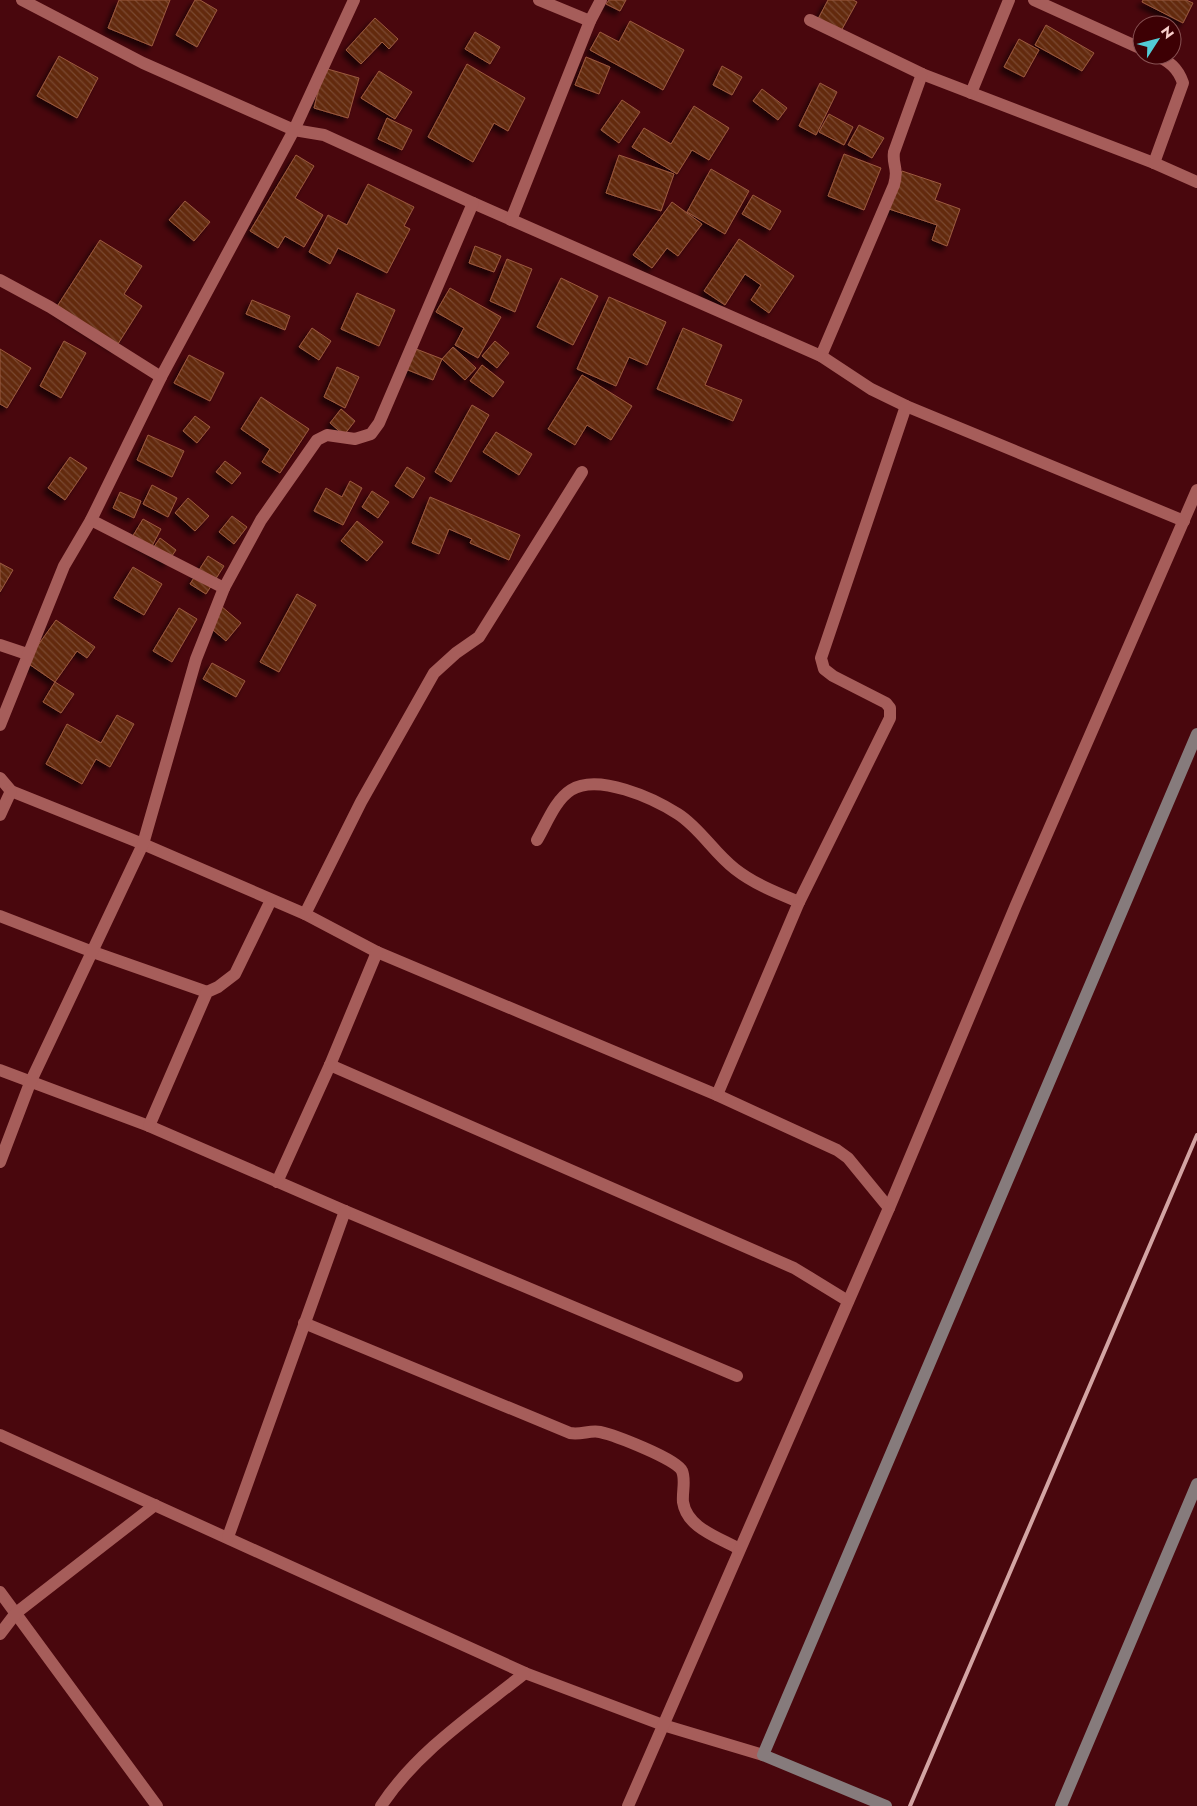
<svg xmlns="http://www.w3.org/2000/svg" width="1197" height="1806" font-family="Jost,sans-serif">
  <style>
    .building { fill: url(#building-back-hatch); stroke: #9c5a3f; filter: url(#shadow) }
    .lines { fill: none; stroke-linecap: round; stroke-linejoin: round }
    .street { stroke: #a65d5a; stroke-width: 12 }
    .secondary { stroke: #867b7c; stroke-width: 12 }
    .rail { stroke: #d3a4a3; stroke-width: 4 }
  </style>
  <defs>
    <pattern id="building-back-hatch" width="6" height="6" patternUnits="userSpaceOnUse" patternTransform="scale(1.25)"><rect width="6" height="6" fill="#632a10"/><path d="M-1 5l2 2M0 0l6 6M5-1l2 2" fill="none" stroke="#7a4831"/></pattern>
    <filter id="shadow"><feDropShadow dx="-4.5" dy="4.5" stdDeviation="2.5" flood-color="#0009"/></filter>
  </defs>
  <rect width="100%" height="100%" fill="#49070d"/>
  <g class="building">
    <polygon points="119,0 170,0 152,46 108,28"/>
    <polygon points="195,0 200,0 217,10 197,47 176,35"/>
    <polygon points="609,0 626,0 620,11 606,4"/>
    <polygon points="828,0 853,0 857,2 841,31 818,19"/>
    <polygon points="1143,0 1186,0 1193,3 1183,23 1142,2"/>
    <polygon points="375,18 398,39 389,49 382,42 361,64 346,50"/>
    <polygon points="630,21 684,50 663,90 590,50 600,32 619,42"/>
    <polygon points="1046,25 1094,53 1082,71 1035,45"/>
    <polygon points="475,32 500,47 490,64 465,49"/>
    <polygon points="1019,39 1039,50 1024,77 1004,67"/>
    <polygon points="59,56 98,78 77,118 37,96"/>
    <polygon points="586,57 610,67 599,94 575,85"/>
    <polygon points="467,64 525,98 508,131 494,123 473,162 428,137"/>
    <polygon points="722,66 742,77 732,95 713,85"/>
    <polygon points="324,68 359,78 348,118 314,108"/>
    <polygon points="379,71 412,92 395,119 361,98"/>
    <polygon points="820,83 837,92 816,135 799,126"/>
    <polygon points="762,89 787,108 778,120 753,101"/>
    <polygon points="622,100 640,112 619,143 601,130"/>
    <polygon points="694,106 729,128 709,160 692,150 677,174 632,147 644,128 671,144"/>
    <polygon points="829,114 853,127 844,145 819,132"/>
    <polygon points="387,118 412,130 402,150 378,139"/>
    <polygon points="859,125 884,138 872,158 848,145"/>
    <polygon points="844,154 881,168 864,210 828,196"/>
    <polygon points="296,155 314,166 295,198 323,215 304,247 285,236 278,248 250,231"/>
    <polygon points="619,155 674,174 661,211 606,193"/>
    <polygon points="711,169 749,191 725,234 687,212"/>
    <polygon points="902,171 941,184 935,200 960,209 947,246 932,240 937,225 889,209"/>
    <polygon points="368,184 414,207 404,226 410,229 387,273 338,248 330,264 309,252 328,215 347,225"/>
    <polygon points="753,195 781,211 770,230 742,214"/>
    <polygon points="185,201 210,222 194,241 169,220"/>
    <polygon points="672,202 702,224 678,256 667,248 652,268 633,255"/>
    <polygon points="739,239 794,276 769,313 751,300 761,285 745,274 725,305 704,291"/>
    <polygon points="100,240 142,266 124,294 142,306 116,347 56,308"/>
    <polygon points="475,246 501,256 494,272 469,263"/>
    <polygon points="507,259 532,269 515,312 490,301"/>
    <polygon points="561,278 598,296 573,345 537,327"/>
    <polygon points="450,288 501,317 478,358 455,345 464,328 436,312"/>
    <polygon points="357,293 395,310 379,346 341,329"/>
    <polygon points="609,297 666,322 647,365 629,357 616,386 577,369"/>
    <polygon points="252,300 290,316 285,330 246,314"/>
    <polygon points="312,328 331,341 319,360 299,347"/>
    <polygon points="683,328 722,345 705,385 742,400 733,421 657,389"/>
    <polygon points="64,341 86,353 61,398 40,386"/>
    <polygon points="495,341 509,353 497,368 482,356"/>
    <polygon points="411,347 442,359 433,380 403,368"/>
    <polygon points="453,347 476,368 465,380 442,359"/>
    <polygon points="0,349 31,368 7,408 0,404"/>
    <polygon points="189,355 224,373 210,401 174,383"/>
    <polygon points="482,365 504,382 493,397 470,381"/>
    <polygon points="337,367 359,377 345,408 324,397"/>
    <polygon points="582,375 632,406 611,440 587,425 575,445 548,429"/>
    <polygon points="261,397 309,429 280,473 262,462 270,449 241,429"/>
    <polygon points="472,405 489,415 451,482 435,472"/>
    <polygon points="341,409 355,421 344,435 330,423"/>
    <polygon points="195,416 210,427 197,443 183,431"/>
    <polygon points="496,432 532,454 519,475 483,452"/>
    <polygon points="148,435 184,451 172,477 137,460"/>
    <polygon points="70,457 87,468 65,500 48,488"/>
    <polygon points="225,461 241,473 232,484 216,472"/>
    <polygon points="407,467 425,478 413,498 395,486"/>
    <polygon points="350,481 362,488 343,525 314,511 326,488 342,497"/>
    <polygon points="152,485 177,498 168,517 143,504"/>
    <polygon points="372,491 389,502 378,518 362,507"/>
    <polygon points="120,492 141,501 134,518 113,508"/>
    <polygon points="430,497 520,535 509,560 470,543 472,539 449,529 439,554 412,543"/>
    <polygon points="188,498 209,516 195,531 175,513"/>
    <polygon points="232,516 247,527 234,544 219,532"/>
    <polygon points="143,519 161,529 150,550 131,539"/>
    <polygon points="357,521 383,542 367,561 341,541"/>
    <polygon points="160,538 176,550 167,563 151,551"/>
    <polygon points="208,556 224,566 206,594 190,584"/>
    <polygon points="0,563 13,570 0,592"/>
    <polygon points="133,567 162,584 144,615 114,598"/>
    <polygon points="297,594 316,605 279,672 260,662"/>
    <polygon points="221,606 241,623 226,641 206,624"/>
    <polygon points="179,608 197,619 172,662 153,651"/>
    <polygon points="56,620 95,647 87,658 77,651 55,682 26,662"/>
    <polygon points="212,663 245,681 236,697 203,679"/>
    <polygon points="55,682 74,694 61,713 43,702"/>
    <polygon points="117,715 134,724 110,767 96,759 82,784 46,764 67,724 101,743"/>
  </g>
  <g class="lines">
    <g class="street">
      <polyline points="22,0 143,63 294,130 324,135 473,203 821,356 871,389 906,406 1184,521"/>
      <polyline points="539,0 590,21"/>
      <polyline points="1034,0 1142,49"/>
      <polyline points="810,20 922,74 1154,163 1197,182"/>
      <polyline points="971,93 1009,0"/>
      <path d="M1154 163 1183 83C1178 68 1169 61 1155 55"/>
      <polyline points="511,220 590,21 601,0"/>
      <polyline points="0,280 50,307 161,377"/>
      <path d="M821 356 894 185C899 167 892 166 894 152L922 74"/>
      <polyline points="91,520 224,588"/>
      <polyline points="0,645 27,654"/>
      <polyline points="0,725 64,566 91,520 161,377 294,130 354,0"/>
      <polyline points="0,778 11,791 143,844 305,914 377,952 717,1095 837,1150 848,1158 889,1208"/>
      <polyline points="0,815 11,791"/>
      <path d="M537 840C546 825 555 800 571 790 598 773 653 798 678 814 700 828 714 853 735 869 754 884 777 893 799 902"/>
      <polyline points="305,914 361,802 434,673 456,653 479,637 582,472"/>
      <polyline points="0,916 93,952 207,992"/>
      <polyline points="330,1065 794,1268 848,1301"/>
      <polyline points="0,1070 149,1126 345,1211 737,1376"/>
      <polyline points="717,1095 799,902 890,718 890,708 886,703 833,676 824,669 821,658 906,406"/>
      <polyline points="149,1126 207,992 218,987 235,974 271,900"/>
      <polyline points="0,1162 30,1083 143,844 196,659 224,588 261,520 317,440 327,435 355,439 371,434 379,423 473,203"/>
      <polyline points="277,1182 330,1065 377,952"/>
      <path d="M304 1323 570 1433C581 1435 590 1430 600 1432 614 1435 677 1459 682 1471 686 1480 682 1492 683 1502 687 1528 718 1537 739 1549"/>
      <polyline points="0,1435 525,1673 663,1725 763,1755"/>
      <polyline points="228,1537 345,1211"/>
      <polyline points="0,1592 157,1806"/>
      <polyline points="0,1634 16,1613 155,1505"/>
      <path d="M381 1806C417 1751 475 1713 525 1673"/>
      <polyline points="628,1806 889,1208 1016,905 1197,490"/>
    </g>
    <g class="secondary">
      <polyline points="886,1806 763,1755 1197,734"/>
      <polyline points="1061,1806 1197,1484"/>
    </g>
    <polyline class="rail" points="910,1806 1197,1135"/>
  </g>
  <g transform="translate(1157 40) rotate(54)"><circle r="24" fill="#3d0004" stroke="#885254"/>
  <path d="M0-4L9 19L0 12L-9 19Z" fill="#52ccd6"/>
  <text y="-8" font-size="14" font-weight="bold" text-anchor="middle" fill="#f8cecb">N</text>
  </g>
</svg>
